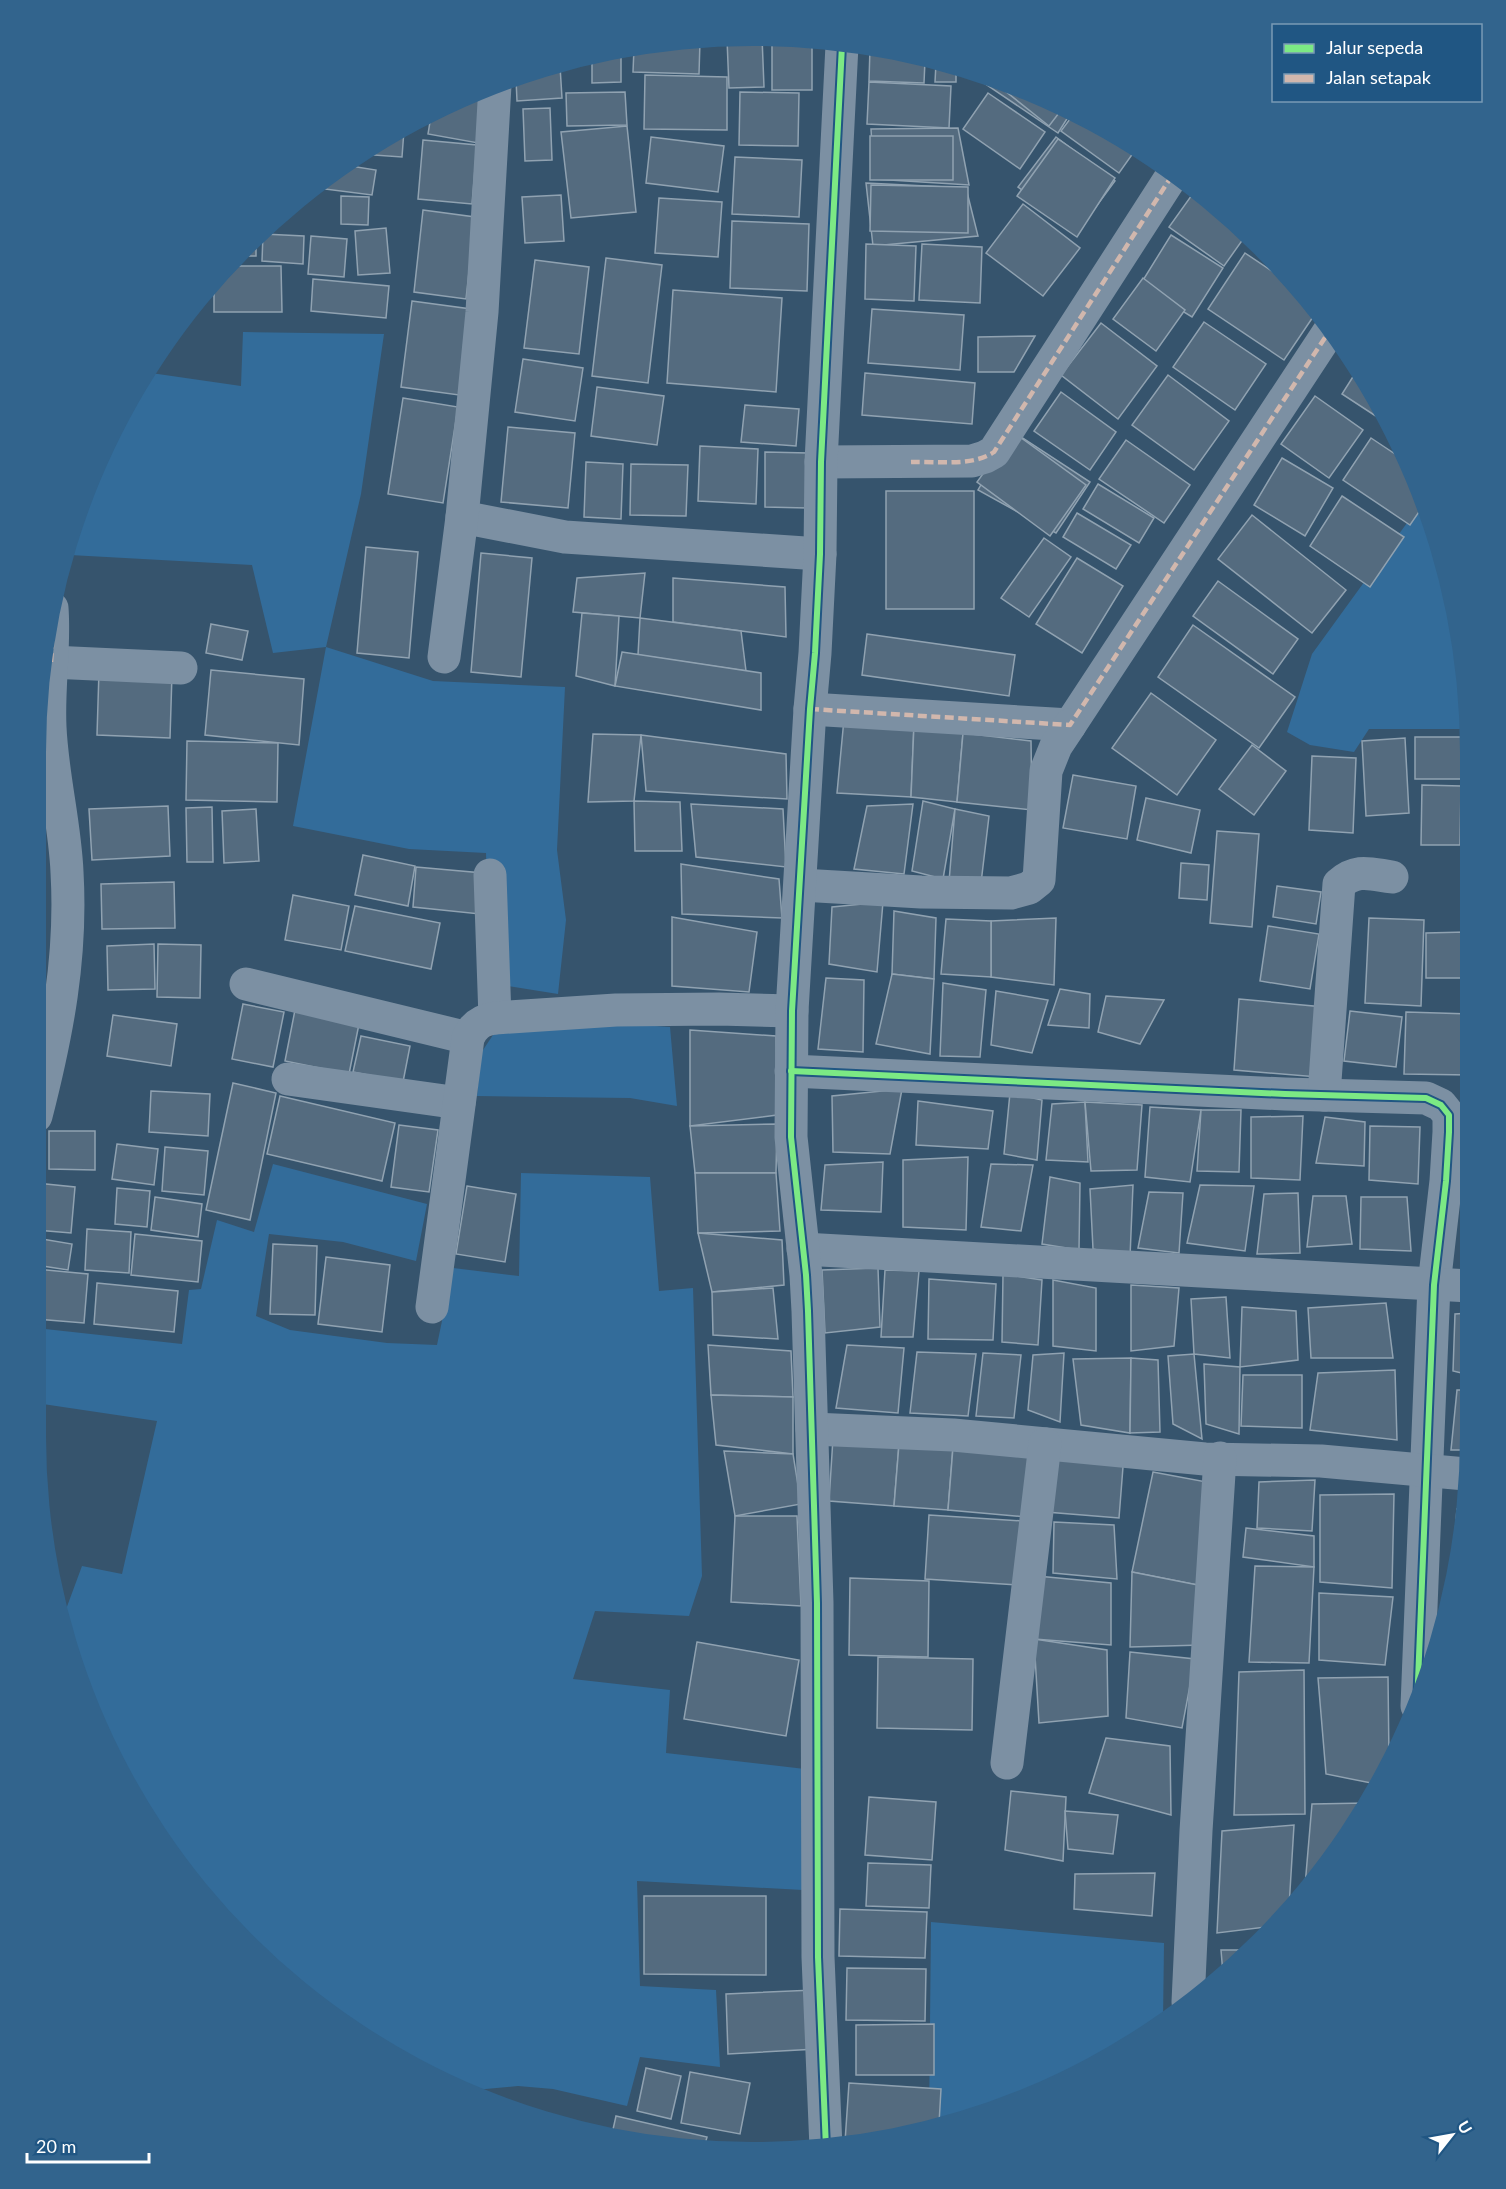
<svg xmlns="http://www.w3.org/2000/svg" width="1506" height="2189" font-family="Lato,sans-serif">
  <style>
    .green { fill: #336c9a }
    .building { fill: #546b7f; stroke: #90a2b1; stroke-width: 1.5 }
    .lines { fill: none; stroke-linecap: round; stroke-linejoin: round }
    .street { stroke: #7c90a3; stroke-width: 33 }
    .quiet { stroke: #d1b7ad; stroke-width: 4.5; stroke-dasharray: 9 4.5; stroke-linecap: butt }
    .cycleway-casing { stroke: #205683; stroke-width: 10 }
    .cycleway { stroke: #7ce984; stroke-width: 6 }
  </style>
  <rect width="100%" height="100%" fill="#36546d"/>
  <g class="green">
    <polygon points="243,332 384,334 361,494 326,647 433,681 565,687 557,850 566,920 558,994 489,983 486,853 409,849 293,826 326,647 273,653 252,565 70,555 110,436 152,368 151,373 241,386"/>
    <polygon points="1420,505 1456,613 1468,729 1369,729 1354,752 1310,745 1287,732 1312,654"/>
    <polygon points="598,1022 670,1027 677,1106 630,1098 477,1096 481,1053 497,1029"/>
    <polygon points="273,1164 427,1204 416,1261 343,1242 269,1234 256,1316 290,1330 387,1343 437,1345 453,1268 519,1276 521,1173 650,1177 659,1291 693,1288 702,1576 689,1616 595,1611 573,1679 670,1690 666,1753 805,1769 803,1890 637,1881 640,1986 716,1990 720,2067 640,2057 627,2106 553,2089 518,2086 464,2091 355,2032 281,1975 157,1834 91,1711 61,1622 59,1611 65,1612 82,1566 122,1574 157,1421 36,1403 36,1328 182,1344 189,1290 201,1289 217,1220 254,1232"/>
    <polygon points="931,1922 1164,1943 1163,2022 1152,2032 1070,2079 929,2127"/>
  </g>
  <g class="building">
    <polygon points="753,36 762,37 764,87 729,88 727,39"/>
    <polygon points="772,38 812,42 812,90 772,90"/>
    <polygon points="700,41 699,74 633,72 634,48"/>
    <polygon points="870,48 893,50 925,60 924,83 869,81"/>
    <polygon points="621,49 621,82 592,83 592,56"/>
    <polygon points="936,63 956,69 956,82 935,82"/>
    <polygon points="560,66 562,98 517,101 516,79"/>
    <polygon points="645,75 727,77 727,130 644,129"/>
    <polygon points="987,78 1028,91 1070,114 1058,133 984,83"/>
    <polygon points="990,79 1028,91 1062,109 1049,126"/>
    <polygon points="869,82 951,86 949,128 867,124"/>
    <polygon points="625,92 627,125 567,126 566,93"/>
    <polygon points="740,92 799,93 798,146 739,145"/>
    <polygon points="988,93 1045,132 1020,169 963,129"/>
    <polygon points="466,97 486,101 478,143 428,134 431,116"/>
    <polygon points="550,108 552,160 525,161 523,109"/>
    <polygon points="1073,115 1136,149 1119,173 1061,131"/>
    <polygon points="627,126 636,212 571,218 561,132"/>
    <polygon points="958,128 969,185 874,179 871,129"/>
    <polygon points="404,130 402,157 359,154"/>
    <rect x="870" y="136" width="83" height="44"/>
    <polygon points="651,137 724,146 718,192 646,183"/>
    <polygon points="1056,137 1115,181 1078,231 1018,187"/>
    <polygon points="1058,139 1115,178 1077,237 1017,196"/>
    <polygon points="423,140 477,145 472,204 418,199"/>
    <polygon points="735,157 802,160 799,217 732,214"/>
    <polygon points="344,165 376,170 372,195 317,188"/>
    <polygon points="866,183 966,188 978,236 873,246"/>
    <polygon points="871,185 968,187 968,233 870,231"/>
    <polygon points="1194,192 1246,235 1224,266 1169,227"/>
    <polygon points="561,195 564,241 525,243 522,197"/>
    <polygon points="341,196 369,197 368,225 341,224"/>
    <polygon points="659,198 722,202 718,257 655,253"/>
    <polygon points="1023,204 1080,248 1043,296 986,253"/>
    <polygon points="423,210 475,217 466,299 414,292"/>
    <polygon points="732,221 809,224 807,291 730,288"/>
    <polygon points="386,228 390,273 358,275 355,231"/>
    <polygon points="263,234 304,236 303,264 262,261"/>
    <polygon points="1171,235 1223,268 1192,317 1140,285"/>
    <polygon points="311,236 347,239 344,277 308,274"/>
    <polygon points="256,238 256,256 237,256 246,246"/>
    <polygon points="1256,243 1260,246 1275,263 1252,248"/>
    <polygon points="866,244 916,246 914,301 865,299"/>
    <polygon points="922,244 982,247 980,303 919,300"/>
    <polygon points="1245,253 1297,288 1317,311 1284,360 1208,309"/>
    <polygon points="606,258 662,265 648,383 592,376"/>
    <polygon points="535,260 589,267 579,354 524,348"/>
    <polygon points="228,266 281,266 282,312 214,312 214,283"/>
    <polygon points="1143,278 1185,310 1156,351 1113,319"/>
    <polygon points="313,279 389,286 386,318 311,311"/>
    <polygon points="673,290 782,298 776,392 667,383"/>
    <polygon points="412,301 471,309 459,395 401,387"/>
    <polygon points="872,309 964,315 960,370 868,363"/>
    <polygon points="1204,322 1266,364 1235,410 1173,367"/>
    <polygon points="1101,323 1157,366 1118,419 1061,375"/>
    <polygon points="1035,336 1014,372 978,372 978,337"/>
    <polygon points="523,359 583,368 575,421 515,412"/>
    <polygon points="1356,372 1388,424 1342,394"/>
    <polygon points="865,373 975,383 972,424 862,415"/>
    <polygon points="1168,375 1229,421 1194,470 1132,425"/>
    <polygon points="597,387 664,396 657,445 591,436"/>
    <polygon points="1061,392 1116,432 1090,470 1034,431"/>
    <polygon points="1315,396 1363,430 1329,478 1281,444"/>
    <polygon points="403,398 458,407 443,503 388,494"/>
    <polygon points="745,405 799,409 796,446 741,442"/>
    <polygon points="508,427 575,433 568,508 501,502"/>
    <polygon points="1012,431 1090,482 1056,533 978,490"/>
    <polygon points="1013,432 1086,485 1050,536 977,482"/>
    <polygon points="1371,438 1404,460 1421,509 1410,525 1343,480"/>
    <polygon points="1126,440 1190,485 1164,523 1099,479"/>
    <polygon points="700,446 758,449 756,504 698,501"/>
    <polygon points="765,452 808,453 807,508 765,507"/>
    <polygon points="1282,458 1333,488 1305,536 1254,505"/>
    <polygon points="586,462 623,464 621,519 584,517"/>
    <polygon points="631,464 688,465 686,516 630,515"/>
    <polygon points="1098,484 1154,518 1139,543 1083,509"/>
    <rect x="886" y="491" width="88" height="118"/>
    <polygon points="1342,496 1404,537 1370,587 1310,546"/>
    <polygon points="1077,513 1131,545 1116,569 1063,537"/>
    <polygon points="1252,515 1346,590 1312,633 1218,559"/>
    <polygon points="1044,538 1071,557 1029,617 1001,598"/>
    <polygon points="366,547 418,552 409,658 357,653"/>
    <polygon points="481,553 532,558 521,677 471,672"/>
    <polygon points="1077,558 1123,586 1082,653 1036,624"/>
    <polygon points="645,573 640,618 573,612 577,578"/>
    <polygon points="673,578 785,587 786,637 673,622"/>
    <polygon points="1218,581 1298,639 1273,674 1193,616"/>
    <polygon points="582,613 619,616 615,686 576,676"/>
    <polygon points="640,618 741,631 746,671 638,655"/>
    <polygon points="211,624 248,631 242,660 206,653"/>
    <polygon points="1193,625 1295,697 1259,748 1158,677"/>
    <polygon points="867,634 1015,655 1009,696 862,675"/>
    <polygon points="622,652 761,673 761,710 615,686"/>
    <polygon points="211,670 304,679 299,745 205,735"/>
    <polygon points="99,671 172,674 170,738 97,735"/>
    <polygon points="1151,693 1216,740 1177,795 1112,748"/>
    <polygon points="844,719 914,724 911,797 837,793"/>
    <polygon points="914,724 963,733 957,802 911,797"/>
    <polygon points="963,733 1031,741 1032,810 957,802"/>
    <polygon points="593,734 641,735 634,801 588,802"/>
    <polygon points="641,735 786,754 787,799 646,791"/>
    <rect x="1415" y="737" width="52" height="42"/>
    <polygon points="1405,738 1409,813 1366,816 1362,741"/>
    <polygon points="187,741 278,743 277,802 186,800"/>
    <polygon points="1252,745 1286,771 1254,815 1219,789"/>
    <polygon points="1312,756 1356,758 1353,833 1309,830"/>
    <polygon points="1073,775 1136,786 1127,839 1063,828"/>
    <polygon points="1422,785 1461,786 1460,845 1421,845"/>
    <polygon points="1467,786 1470,786 1470,852 1465,852"/>
    <polygon points="1146,798 1200,810 1191,853 1137,840"/>
    <polygon points="634,801 680,802 682,851 635,851"/>
    <polygon points="923,801 955,809 943,879 912,871"/>
    <polygon points="691,804 783,809 786,867 696,857"/>
    <polygon points="913,804 904,874 854,869 867,806"/>
    <polygon points="168,806 170,856 92,860 89,809"/>
    <polygon points="212,807 213,862 187,862 186,808"/>
    <polygon points="256,809 259,861 224,863 222,811"/>
    <polygon points="955,809 989,816 981,883 949,882"/>
    <polygon points="1217,831 1259,834 1252,927 1210,923"/>
    <polygon points="363,855 415,866 408,906 355,895"/>
    <polygon points="1181,863 1209,865 1207,900 1179,898"/>
    <polygon points="681,864 779,879 782,918 682,914"/>
    <polygon points="416,867 483,873 480,914 413,907"/>
    <polygon points="174,882 175,928 102,929 101,884"/>
    <polygon points="1277,886 1321,892 1316,924 1273,917"/>
    <polygon points="293,895 349,906 341,950 285,940"/>
    <polygon points="883,902 877,972 829,964 832,907"/>
    <polygon points="355,906 440,923 431,969 345,951"/>
    <polygon points="894,911 936,918 934,979 892,974"/>
    <polygon points="672,917 757,932 749,992 672,986"/>
    <polygon points="1056,918 1054,985 991,977 991,921"/>
    <polygon points="1369,918 1424,920 1421,1006 1365,1003"/>
    <polygon points="946,919 991,921 991,977 941,974"/>
    <polygon points="1268,926 1319,934 1310,989 1260,981"/>
    <polygon points="1466,932 1467,978 1426,978 1426,933"/>
    <polygon points="154,944 155,989 108,990 107,946"/>
    <polygon points="158,944 201,945 200,998 157,997"/>
    <polygon points="892,974 934,979 930,1054 876,1044"/>
    <polygon points="826,978 864,980 863,1052 818,1049"/>
    <polygon points="943,983 986,990 980,1057 940,1056"/>
    <polygon points="1060,989 1090,994 1089,1028 1048,1025"/>
    <polygon points="996,991 1048,1000 1032,1053 991,1045"/>
    <polygon points="1106,996 1164,1000 1140,1044 1098,1032"/>
    <polygon points="1239,999 1324,1007 1318,1077 1234,1070"/>
    <polygon points="243,1004 284,1012 273,1067 232,1059"/>
    <polygon points="295,1010 359,1024 349,1074 285,1061"/>
    <polygon points="1350,1011 1402,1017 1396,1067 1344,1061"/>
    <polygon points="1406,1012 1470,1014 1470,1075 1404,1074"/>
    <polygon points="113,1015 177,1024 171,1066 107,1056"/>
    <polygon points="690,1030 776,1036 777,1115 690,1126"/>
    <polygon points="361,1036 410,1046 403,1082 353,1072"/>
    <polygon points="233,1083 276,1093 250,1220 206,1210"/>
    <polygon points="902,1089 890,1154 833,1152 832,1096"/>
    <polygon points="151,1091 210,1094 208,1136 149,1132"/>
    <polygon points="1010,1093 1042,1100 1037,1160 1004,1154"/>
    <polygon points="280,1096 395,1123 382,1181 267,1154"/>
    <polygon points="918,1101 993,1111 988,1149 916,1145"/>
    <polygon points="1085,1102 1088,1162 1046,1160 1052,1104"/>
    <polygon points="1085,1102 1142,1105 1137,1170 1091,1171"/>
    <polygon points="1150,1107 1201,1110 1190,1182 1145,1177"/>
    <polygon points="1201,1110 1241,1110 1239,1172 1197,1171"/>
    <polygon points="1303,1116 1300,1180 1251,1178 1251,1117"/>
    <polygon points="1325,1117 1365,1122 1364,1166 1316,1163"/>
    <polygon points="777,1124 776,1173 695,1173 690,1126"/>
    <polygon points="399,1125 438,1130 429,1192 391,1187"/>
    <polygon points="1370,1126 1420,1127 1418,1184 1369,1180"/>
    <polygon points="49,1131 95,1131 95,1170 49,1169"/>
    <polygon points="117,1144 158,1149 154,1185 112,1179"/>
    <polygon points="165,1147 208,1151 204,1195 162,1191"/>
    <polygon points="968,1157 966,1230 903,1227 903,1160"/>
    <polygon points="883,1162 881,1212 821,1210 825,1165"/>
    <polygon points="991,1164 1033,1165 1021,1231 981,1227"/>
    <polygon points="695,1173 776,1173 780,1231 698,1233"/>
    <polygon points="1050,1177 1080,1183 1079,1250 1042,1244"/>
    <polygon points="36,1183 75,1187 71,1233 36,1230"/>
    <polygon points="1133,1185 1130,1257 1093,1249 1090,1189"/>
    <polygon points="1200,1185 1254,1186 1245,1251 1187,1243"/>
    <polygon points="467,1186 516,1194 505,1262 456,1254"/>
    <polygon points="117,1188 150,1191 147,1227 115,1224"/>
    <polygon points="1149,1192 1183,1193 1179,1253 1138,1248"/>
    <polygon points="1298,1193 1300,1253 1257,1254 1264,1194"/>
    <polygon points="1313,1196 1346,1196 1352,1244 1307,1247"/>
    <polygon points="155,1197 202,1204 198,1237 151,1230"/>
    <polygon points="1361,1197 1407,1197 1411,1251 1360,1249"/>
    <polygon points="87,1229 131,1232 129,1273 85,1270"/>
    <polygon points="698,1233 782,1240 784,1285 712,1292"/>
    <polygon points="135,1234 202,1241 198,1282 131,1275"/>
    <polygon points="36,1238 72,1244 68,1270 36,1265"/>
    <polygon points="273,1244 317,1246 315,1315 270,1314"/>
    <polygon points="326,1257 390,1265 382,1332 318,1324"/>
    <polygon points="878,1268 880,1327 825,1333 822,1270"/>
    <polygon points="36,1269 88,1274 84,1323 36,1319"/>
    <polygon points="885,1270 919,1271 913,1337 881,1337"/>
    <polygon points="1003,1274 1042,1280 1038,1345 1002,1342"/>
    <polygon points="929,1279 996,1284 993,1340 928,1339"/>
    <polygon points="1053,1280 1096,1288 1096,1351 1053,1346"/>
    <polygon points="97,1283 178,1291 174,1332 94,1324"/>
    <polygon points="1131,1285 1179,1288 1174,1346 1131,1351"/>
    <polygon points="773,1288 778,1339 713,1335 712,1292"/>
    <polygon points="1226,1297 1230,1358 1194,1354 1191,1299"/>
    <polygon points="1386,1303 1393,1358 1311,1358 1308,1308"/>
    <polygon points="1242,1307 1296,1311 1298,1360 1240,1367"/>
    <polygon points="1470,1313 1470,1375 1453,1371 1455,1314"/>
    <polygon points="708,1345 791,1351 793,1397 711,1395"/>
    <polygon points="847,1345 904,1348 898,1413 836,1408"/>
    <polygon points="917,1352 976,1354 968,1416 910,1413"/>
    <polygon points="983,1353 1021,1355 1014,1418 976,1416"/>
    <polygon points="1064,1353 1060,1422 1028,1410 1033,1355"/>
    <polygon points="1194,1354 1202,1439 1173,1424 1168,1356"/>
    <polygon points="1131,1358 1130,1433 1081,1425 1073,1359"/>
    <polygon points="1131,1358 1158,1360 1160,1432 1130,1433"/>
    <polygon points="1204,1364 1240,1367 1239,1434 1206,1424"/>
    <polygon points="1395,1370 1397,1440 1310,1430 1318,1373"/>
    <polygon points="1243,1375 1302,1375 1302,1428 1241,1426"/>
    <polygon points="1457,1390 1470,1390 1469,1450 1451,1450"/>
    <polygon points="711,1395 793,1397 793,1454 716,1445"/>
    <polygon points="833,1438 899,1444 894,1506 829,1501"/>
    <polygon points="899,1444 953,1447 948,1510 894,1506"/>
    <polygon points="953,1447 1032,1454 1027,1517 948,1510"/>
    <polygon points="724,1451 793,1454 801,1504 735,1516"/>
    <polygon points="1055,1451 1124,1454 1119,1518 1046,1512"/>
    <polygon points="1153,1472 1212,1483 1203,1586 1132,1572"/>
    <polygon points="1315,1480 1312,1531 1257,1528 1259,1482"/>
    <polygon points="1394,1494 1392,1588 1320,1582 1320,1495"/>
    <polygon points="1463,1508 1456,1576 1450,1595 1457,1509"/>
    <polygon points="929,1515 1023,1521 1019,1585 925,1579"/>
    <polygon points="735,1516 797,1516 801,1606 731,1602"/>
    <polygon points="1054,1522 1114,1525 1117,1579 1053,1573"/>
    <polygon points="1246,1528 1314,1536 1314,1567 1243,1557"/>
    <polygon points="1255,1566 1314,1567 1309,1663 1249,1662"/>
    <polygon points="1132,1572 1203,1586 1202,1645 1130,1647"/>
    <polygon points="1037,1576 1111,1583 1111,1645 1034,1639"/>
    <polygon points="850,1578 929,1581 928,1657 849,1655"/>
    <polygon points="1319,1593 1393,1597 1385,1665 1319,1660"/>
    <polygon points="1034,1639 1107,1650 1108,1716 1039,1723"/>
    <polygon points="697,1642 799,1660 786,1736 684,1719"/>
    <polygon points="1130,1652 1195,1659 1182,1728 1126,1718"/>
    <polygon points="878,1657 973,1659 972,1730 877,1728"/>
    <polygon points="1304,1670 1305,1814 1234,1815 1239,1672"/>
    <polygon points="1388,1677 1389,1759 1376,1784 1326,1774 1318,1678"/>
    <polygon points="1106,1738 1170,1746 1171,1815 1089,1793"/>
    <polygon points="1011,1791 1066,1797 1063,1861 1005,1850"/>
    <polygon points="869,1797 936,1802 932,1860 865,1855"/>
    <polygon points="1366,1803 1349,1835 1305,1886 1312,1804"/>
    <polygon points="1065,1811 1118,1815 1113,1854 1068,1849"/>
    <polygon points="1294,1825 1289,1907 1274,1926 1217,1933 1222,1831"/>
    <polygon points="868,1863 931,1865 929,1908 866,1906"/>
    <polygon points="1155,1873 1152,1916 1074,1909 1075,1874"/>
    <polygon points="644,1896 766,1896 766,1975 644,1974"/>
    <polygon points="840,1909 927,1912 925,1958 839,1956"/>
    <polygon points="1221,1950 1251,1950 1223,1974"/>
    <polygon points="847,1968 926,1969 925,2021 846,2020"/>
    <polygon points="814,1990 817,2049 728,2054 726,1994"/>
    <polygon points="934,2024 934,2075 856,2075 856,2025"/>
    <polygon points="646,2068 681,2076 671,2119 637,2111"/>
    <polygon points="690,2072 750,2083 740,2134 681,2123"/>
    <polygon points="849,2083 941,2089 939,2124 893,2139 861,2143 845,2142"/>
    <polygon points="616,2116 707,2137 704,2148 660,2147 612,2134"/>
  </g>
  <g class="lines">
    <g class="street">
      <polyline points="821,462 972,461 985,457 994,452 1173,174"/>
      <polyline points="462,517 565,537 820,554"/>
      <polyline points="444,657 462,517 482,312 495,85"/>
      <polyline points="51,662 181,668"/>
      <polyline points="810,709 1070,725 1330,330"/>
      <polyline points="490,875 495,1018"/>
      <polyline points="801,885 921,892 1011,893 1029,888 1039,880 1046,771 1056,746 1070,725"/>
      <polyline points="246,984 468,1038"/>
      <polyline points="791,1071 1285,1094 1426,1098 1441,1105 1449,1115 1449,1132 1446,1181 1434,1285 1417,1706"/>
      <polyline points="288,1079 459,1103"/>
      <path d="M1324 1095 1339 884C1357 868 1370 874 1392 877"/>
      <path d="M36 1116C57 1034 72 958 67 872 65 824 52 775 50 727 48 687 55 647 52 608"/>
      <polyline points="803,1249 1470,1286"/>
      <path d="M432 1307 468 1038C473 1026 481 1020 495 1018L616 1010 719 1009 792 1011"/>
      <polyline points="812,1429 953,1435 1205,1459 1321,1461 1466,1474"/>
      <polyline points="1007,1763 1045,1444"/>
      <polyline points="1188,2002 1196,1831 1220,1458"/>
      <polyline points="826,2148 818,1957 817,1603 808,1311 806,1275 791,1137 792,1011 810,709 815,653 820,554 821,462 842,45"/>
    </g>
    <g class="quiet">
      <path d="M911 462C937 461 972 467 994 452L1173 174"/>
      <polyline points="51,662 53,626 52,608"/>
      <polyline points="810,709 1070,725 1330,330"/>
    </g>
    <g class="cycleway-casing">
      <g id="cycleway">
        <polyline points="791,1071 1285,1094 1426,1098 1441,1105 1449,1115 1449,1132 1446,1181 1434,1285 1417,1706"/>
        <polyline points="826,2148 818,1957 817,1603 808,1311 806,1275 791,1137 792,1011 810,709 815,653 820,554 821,462 842,45"/>
      </g>
    </g>
    <use href="#cycleway" class="cycleway"/>
  </g>
  <path d="M0 0H1506V2189H0ZM752 46H754A706 706 0 0 1 1460 752V1436A706 706 0 0 1 754 2142H752A706 706 0 0 1 46 1436V752A706 706 0 0 1 752 46Z" fill="#32648d" fill-rule="evenodd"/>
  <rect x="1272" y="24" width="210" height="78" fill="#205683" stroke="#799ab5" stroke-width="1.5"/>
  <rect x="1284" y="44" width="30" height="9" fill="#7ce984" stroke="#799ab5" stroke-width="1.5"/>
  <text x="1326" y="54" font-size="18" fill="#ffffff">Jalur sepeda</text>
  <rect x="1284" y="74" width="30" height="9" fill="#d1b7ad" stroke="#799ab5" stroke-width="1.5"/>
  <text x="1326" y="84" font-size="18" fill="#ffffff">Jalan setapak</text>
  <g transform="translate(1452 2135) rotate(59)" stroke="#205683" stroke-width="4.5" paint-order="stroke">
  <path d="M0-4.5L10 22L0 15L-10 22Z" fill="#ffffff"/>
  <text y="-9" font-size="16" font-weight="bold" text-anchor="middle" fill="#ffffff">U</text>
  </g>
  <path d="M27 2153v9h122v-9" fill="none" stroke="#ffffff" stroke-width="3"/>
  <text x="36" y="2153" font-size="18" fill="#ffffff" stroke="#205683" stroke-width="4.5" paint-order="stroke">20 m</text>
</svg>
